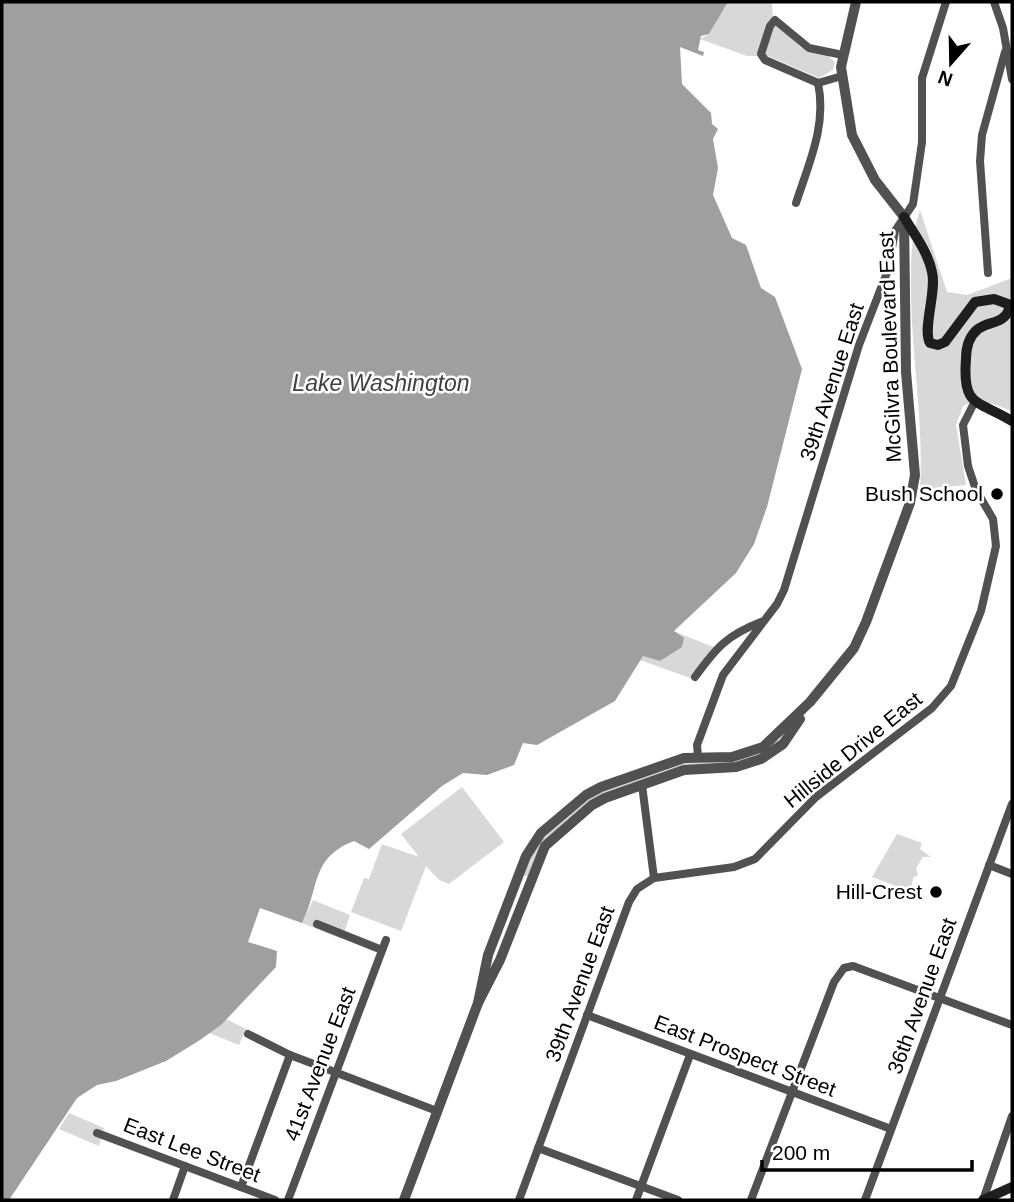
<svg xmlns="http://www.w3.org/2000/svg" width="1014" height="1202" font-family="Arial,sans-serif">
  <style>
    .green { fill: #d8d8d8 }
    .water { fill: #9f9f9f }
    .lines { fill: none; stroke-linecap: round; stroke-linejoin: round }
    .minor { stroke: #515151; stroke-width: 8 }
    .tertiary { stroke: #515151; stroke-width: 10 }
    .secondary { stroke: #1e1e1e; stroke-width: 10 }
    .poi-dot { fill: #000; stroke: #fff; stroke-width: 2.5 }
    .labels { text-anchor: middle; stroke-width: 5; stroke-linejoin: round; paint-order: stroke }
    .street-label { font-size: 21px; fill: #000; stroke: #fff }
    .poi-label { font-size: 21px; fill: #000; stroke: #fff; text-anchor: end }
    .water-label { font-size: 23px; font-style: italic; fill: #404040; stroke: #fff }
  </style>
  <rect width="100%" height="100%" fill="#fff"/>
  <g class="green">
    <polygon points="728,2 772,2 773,21 801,47 827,55 835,62 833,70 819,78 768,56 747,56 700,39 709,34"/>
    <path d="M920 210 947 292 967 295 1012 278V411L979 399 963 406 956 425 966 485 920 489C924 425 912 360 911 295 911 264 910 239 920 210Z"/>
    <polygon points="673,631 716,648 690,678 640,660 643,656 660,661"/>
    <path d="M780 739 774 748 738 764 705 765 603 795 539 850 528 877 523 875C547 806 626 775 692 760 722 754 753 755 780 739Z"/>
    <polygon points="462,787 504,842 449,884 439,880 426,866 401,931 351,912 364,878 369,879 382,844 419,857 401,834"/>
    <polygon points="897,834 922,843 920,849 931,857 923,857 916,868 918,875 913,878 911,892 872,877"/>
    <polygon points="313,900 350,915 342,939 302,923"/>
    <polygon points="226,1019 246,1029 239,1045 207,1032"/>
    <polygon points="69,1113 104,1128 99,1146 59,1129"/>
  </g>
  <path class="water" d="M2 2H728L709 34 701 36 698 50 704 52 703 56 680 47 682 84 711 113 712 124 718 129 713 139 718 168 713 195 732 238 746 245 761 288 775 297 802 369 767 507 754 544 736 573 674 631 684 638 682 647 660 661 643 656 615 701 537 745 523 743 514 765 487 775 463 773 442 786 369 849 354 841C310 858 320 888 302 923L260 908 248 942 277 951 276 967 222 1024 200 1040 166 1061 116 1081 97 1085 77 1098 9 1200H2Z"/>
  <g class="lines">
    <g class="minor">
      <polyline points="994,2 1003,28 1012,79"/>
      <polyline points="842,76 818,83 765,60 761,54 770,26 775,20 809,48 843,55"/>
      <path d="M796 203C809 163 827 125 818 83"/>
      <polyline points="988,273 980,161 982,135 1005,52"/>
      <path d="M695 677C716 648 727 635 761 622"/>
      <polyline points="698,756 697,745 723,675 777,604 784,590 859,345 888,270 895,231 913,204 922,142 922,78 946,2"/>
      <polyline points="642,785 654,878"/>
      <polyline points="989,865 1012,874"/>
      <polyline points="317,924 382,950"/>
      <polyline points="587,1015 891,1129"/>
      <polyline points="248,1034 290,1055 437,1111"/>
      <polyline points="97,1133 275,1200"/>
      <polyline points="538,1148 678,1200"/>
      <polyline points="241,1187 290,1055"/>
      <polyline points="173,1200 185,1166"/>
      <polyline points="288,1200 386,940"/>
      <polyline points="519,1200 629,902 637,889 654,878 734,867 755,859 816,797 932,708 951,686 981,611 996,546 993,519 976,490 968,466 963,425 974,403"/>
      <polyline points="636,1200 690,1055"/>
      <polyline points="751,1200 834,982 844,968 853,966 1012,1025"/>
      <polyline points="865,1200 1012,804"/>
      <polyline points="983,1200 1012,1116"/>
    </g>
    <g class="tertiary">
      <polyline points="478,1003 488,955 526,856 541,833 586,795 601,787 684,758 732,757 763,747 810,702 854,648 866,622 910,503 915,475 906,372 904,217 875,180 852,135 841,67 856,2"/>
      <polyline points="404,1200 478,1003 500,960 545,846 592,805 605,798 684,770 736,767 761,759 783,744 800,719"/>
    </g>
    <g class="secondary">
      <path d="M904 217C914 234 928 252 932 272 937 291 922 330 930 343L938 345 945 342 975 302 994 299 1008 304 1009 310C1003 324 989 321 978 329 968 337 966 348 966 359 962 408 978 400 1012 421"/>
      <polyline points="983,1200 1012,1187"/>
    </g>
  </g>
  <g class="poi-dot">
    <circle cx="997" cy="494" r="7"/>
    <circle cx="936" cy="892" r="7"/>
  </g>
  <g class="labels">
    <g class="street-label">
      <text transform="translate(890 347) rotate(-92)" y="7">McGilvra Boulevard East</text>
      <text transform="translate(832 382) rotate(-72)" y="7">39th Avenue East</text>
      <text transform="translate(853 750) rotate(-39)" y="7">Hillside Drive East</text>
      <text transform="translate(580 984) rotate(-70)" y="7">39th Avenue East</text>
      <text transform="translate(922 996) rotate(-70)" y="7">36th Avenue East</text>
      <text transform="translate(745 1056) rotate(21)" y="7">East Prospect Street</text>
      <text transform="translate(320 1064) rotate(-69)" y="7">41st Avenue East</text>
      <text transform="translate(192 1150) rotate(21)" y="7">East Lee Street</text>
    </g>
    <g class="poi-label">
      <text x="983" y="501">Bush School</text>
      <text x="922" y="899">Hill-Crest</text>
    </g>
    <g class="water-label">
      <text x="381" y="391">Lake Washington</text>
    </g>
  </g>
  <rect width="1014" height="1202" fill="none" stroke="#000000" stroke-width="7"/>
  <g transform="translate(951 63) rotate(200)" stroke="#ffffff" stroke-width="5" paint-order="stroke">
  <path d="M0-5L12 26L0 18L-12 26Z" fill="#000000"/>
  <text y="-10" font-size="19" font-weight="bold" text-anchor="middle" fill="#000000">N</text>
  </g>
  <path d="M762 1160v10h210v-10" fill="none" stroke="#000000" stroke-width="3.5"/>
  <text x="772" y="1160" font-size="21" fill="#000000" stroke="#ffffff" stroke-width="5" paint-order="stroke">200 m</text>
</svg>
